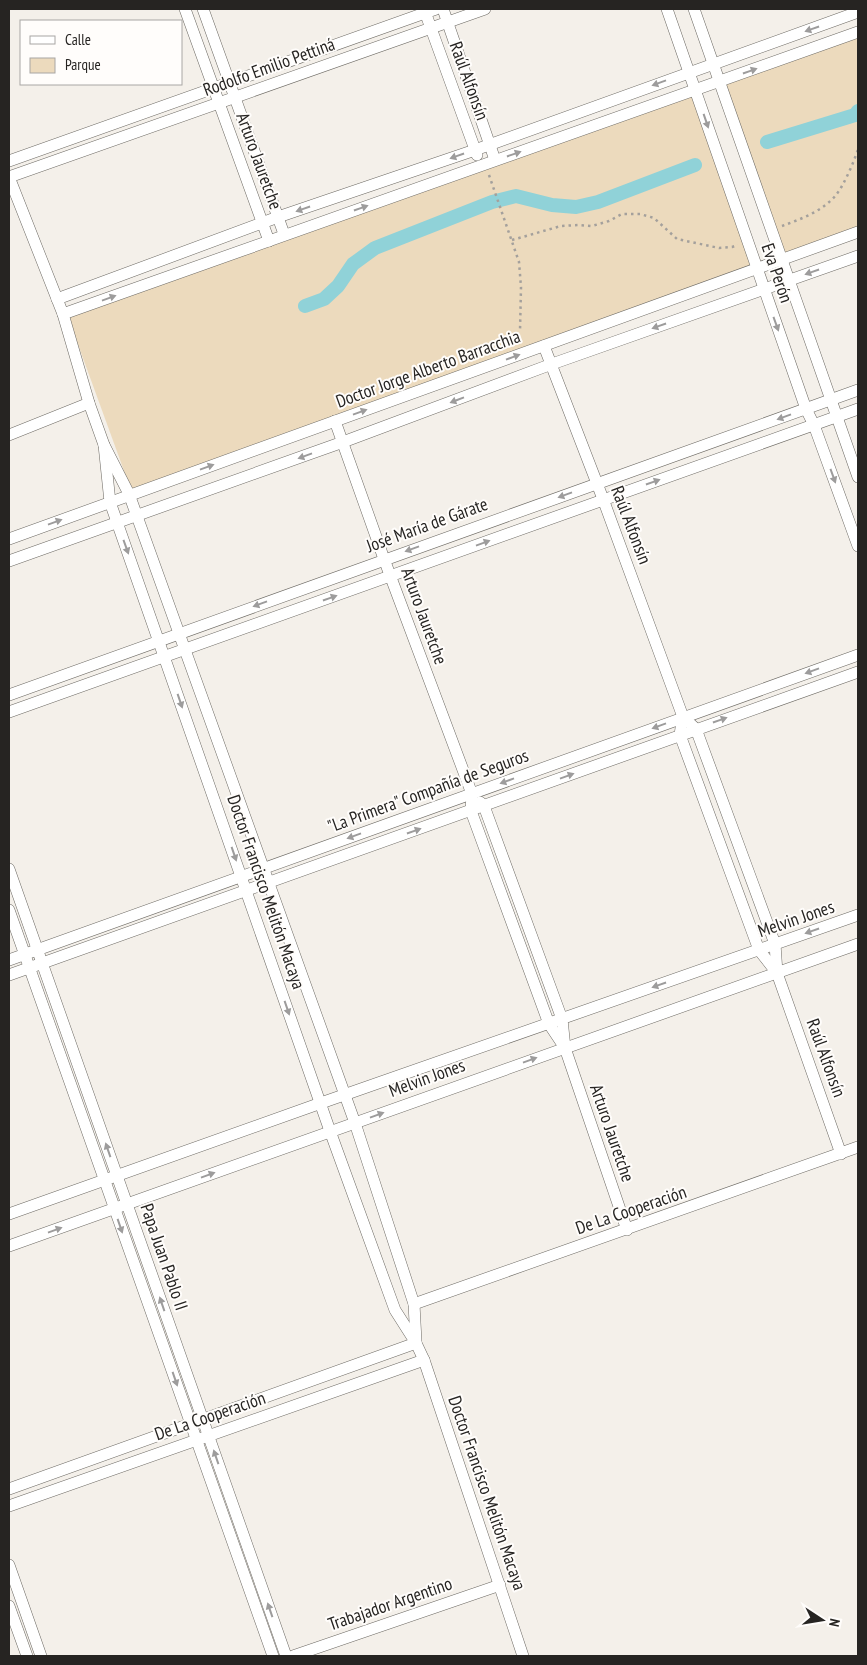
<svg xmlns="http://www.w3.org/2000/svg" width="867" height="1665" font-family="'PT Sans Narrow',sans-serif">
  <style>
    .green { fill: #ecdabd }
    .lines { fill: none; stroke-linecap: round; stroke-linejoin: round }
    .canal { stroke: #90d2d8; stroke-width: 14 }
    .street-casing { stroke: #6d6a64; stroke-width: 12 }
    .path { stroke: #a4a09c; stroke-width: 2.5; stroke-dasharray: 2.5 4; stroke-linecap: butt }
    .street { stroke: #fff; stroke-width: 11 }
    .oneway { fill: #9d9c9c }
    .labels { text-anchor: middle; stroke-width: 4; stroke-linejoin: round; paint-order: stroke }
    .street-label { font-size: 18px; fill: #262422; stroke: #fffdfb }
  </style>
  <rect width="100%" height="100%" fill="#f4f0ea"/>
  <g class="green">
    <polygon points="858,37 858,228 783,254 725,83"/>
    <polygon points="693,95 751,266 131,490 68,317"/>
  </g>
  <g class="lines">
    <g class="canal">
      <polyline points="767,142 855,115 858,111"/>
      <polyline points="305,306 324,299 338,286 353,264 375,248 492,202 516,196 552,205 576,207 598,202 695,165"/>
    </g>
    <g class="street-casing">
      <g id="street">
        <polyline points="185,9 269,241"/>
        <polyline points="203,9 284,234"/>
        <polyline points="424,9 477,155"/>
        <polyline points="443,9 495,160"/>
        <polyline points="667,9 806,409 814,425 858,546"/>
        <polyline points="694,9 858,477"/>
        <polyline points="9,161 436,9"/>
        <polyline points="9,177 63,314 89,403 104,445 129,494 355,1123 414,1304 416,1341"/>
        <polyline points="9,177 485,9"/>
        <polyline points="57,299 278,217 475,150 858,12"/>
        <polyline points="63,314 858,32"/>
        <polyline points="544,346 603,499 683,717 696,729 775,944 777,973 841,1154"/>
        <polyline points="335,421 384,559 472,794 471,811 549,1024 565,1048"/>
        <polyline points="9,435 89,403"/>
        <polyline points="104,445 110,502 330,1131 395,1310 416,1343 424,1360 523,1656"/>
        <polyline points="9,539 858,232"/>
        <polyline points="9,561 343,442 552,364 858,256"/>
        <polyline points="9,695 858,390"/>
        <polyline points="9,712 858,409"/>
        <polyline points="681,728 680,735 759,950 777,973"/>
        <polyline points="480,802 484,806 562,1019 565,1048 627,1230"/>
        <polyline points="9,869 286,1656"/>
        <polyline points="9,910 273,1656"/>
        <polyline points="9,960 858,655"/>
        <polyline points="9,975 858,672"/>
        <polyline points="9,1214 321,1103 858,915"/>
        <polyline points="9,1246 858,944"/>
        <polyline points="414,1304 858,1147"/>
        <polyline points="9,1489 416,1343"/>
        <polyline points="9,1506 424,1360"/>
        <polyline points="9,1565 41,1656"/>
        <polyline points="9,1606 27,1656"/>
        <polyline points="293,1656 500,1585"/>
      </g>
    </g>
    <g class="path">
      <polyline points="489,175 519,262 521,287 520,331"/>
      <path d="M782 226C801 219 823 211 836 195 844 185 854 162 858 149"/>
      <polyline points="512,240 561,226 579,225 592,226 609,221 622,214 640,214 654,218 677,239 719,248 732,247 738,245"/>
    </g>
    <use href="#street" class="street"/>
  </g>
  <defs><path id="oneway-solid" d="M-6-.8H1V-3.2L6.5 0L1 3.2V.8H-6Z" transform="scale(1.25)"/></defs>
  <g class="oneway">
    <use href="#oneway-solid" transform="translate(812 29) rotate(161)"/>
    <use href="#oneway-solid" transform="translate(750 71) rotate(-19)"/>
    <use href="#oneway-solid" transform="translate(659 83) rotate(160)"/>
    <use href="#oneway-solid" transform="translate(706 121) rotate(71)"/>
    <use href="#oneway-solid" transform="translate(514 154) rotate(-19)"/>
    <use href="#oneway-solid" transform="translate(457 156) rotate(161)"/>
    <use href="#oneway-solid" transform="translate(361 208) rotate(-19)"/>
    <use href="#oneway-solid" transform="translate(303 209) rotate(161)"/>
    <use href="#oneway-solid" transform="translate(812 272) rotate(161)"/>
    <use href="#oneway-solid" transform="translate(109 298) rotate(-20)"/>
    <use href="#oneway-solid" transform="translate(776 324) rotate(70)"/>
    <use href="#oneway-solid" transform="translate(659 326) rotate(161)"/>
    <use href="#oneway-solid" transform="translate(513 357) rotate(-20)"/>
    <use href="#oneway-solid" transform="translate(457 400) rotate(159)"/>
    <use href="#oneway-solid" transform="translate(360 412) rotate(-20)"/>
    <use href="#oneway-solid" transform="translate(784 417) rotate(160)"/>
    <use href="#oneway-solid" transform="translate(305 456) rotate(160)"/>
    <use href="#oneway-solid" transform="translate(207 467) rotate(-20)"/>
    <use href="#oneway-solid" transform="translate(833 476) rotate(70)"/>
    <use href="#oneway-solid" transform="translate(653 482) rotate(-19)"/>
    <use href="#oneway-solid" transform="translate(565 495) rotate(160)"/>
    <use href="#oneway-solid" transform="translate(55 522) rotate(-20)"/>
    <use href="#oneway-solid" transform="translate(483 543) rotate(-20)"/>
    <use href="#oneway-solid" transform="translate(126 547) rotate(70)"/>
    <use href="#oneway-solid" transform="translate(412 549) rotate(160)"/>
    <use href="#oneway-solid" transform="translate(330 598) rotate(-19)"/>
    <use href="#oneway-solid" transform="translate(260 604) rotate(160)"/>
    <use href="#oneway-solid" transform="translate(812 671) rotate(160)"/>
    <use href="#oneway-solid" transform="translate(180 701) rotate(71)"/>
    <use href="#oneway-solid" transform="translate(720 720) rotate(-19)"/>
    <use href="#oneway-solid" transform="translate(659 726) rotate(160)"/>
    <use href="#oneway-solid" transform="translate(567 776) rotate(-20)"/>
    <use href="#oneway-solid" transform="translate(507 781) rotate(160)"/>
    <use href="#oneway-solid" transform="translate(414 831) rotate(-19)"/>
    <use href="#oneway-solid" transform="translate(354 836) rotate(160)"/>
    <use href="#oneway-solid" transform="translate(234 854) rotate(71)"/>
    <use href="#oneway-solid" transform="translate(812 931) rotate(161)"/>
    <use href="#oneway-solid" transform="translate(659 985) rotate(161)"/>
    <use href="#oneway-solid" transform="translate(287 1008) rotate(71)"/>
    <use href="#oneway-solid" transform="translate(530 1060) rotate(-20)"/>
    <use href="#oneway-solid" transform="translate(377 1115) rotate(-20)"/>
    <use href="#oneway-solid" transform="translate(108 1150) rotate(-109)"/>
    <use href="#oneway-solid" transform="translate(208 1175) rotate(-20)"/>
    <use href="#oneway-solid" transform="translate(120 1226) rotate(71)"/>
    <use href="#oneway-solid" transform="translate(55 1230) rotate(-20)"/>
    <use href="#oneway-solid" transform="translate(162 1304) rotate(-109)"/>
    <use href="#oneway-solid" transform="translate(175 1379) rotate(71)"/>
    <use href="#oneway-solid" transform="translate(216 1457) rotate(-109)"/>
    <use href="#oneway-solid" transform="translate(270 1610) rotate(-109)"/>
  </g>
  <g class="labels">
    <g class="street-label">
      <text transform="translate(269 67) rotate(-20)" y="6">Rodolfo Emilio Pettiná</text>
      <text transform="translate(469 81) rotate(70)" y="6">Raúl Alfonsín</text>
      <text transform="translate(259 161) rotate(70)" y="6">Arturo Jauretche</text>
      <text transform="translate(777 273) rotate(71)" y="6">Eva Perón</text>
      <text transform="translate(428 369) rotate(-20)" y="6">Doctor Jorge Alberto Barracchia</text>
      <text transform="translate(427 525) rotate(-20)" y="6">José María de Gárate</text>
      <text transform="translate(631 525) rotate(69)" y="6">Raúl Alfonsín</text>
      <text transform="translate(424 616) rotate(70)" y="6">Arturo Jauretche</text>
      <text transform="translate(428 791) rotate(-20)" y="6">"La Primera" Compañía de Seguros</text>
      <text transform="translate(266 892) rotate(71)" y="6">Doctor Francisco Melitón Macaya</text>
      <text transform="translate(796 919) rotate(-19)" y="6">Melvin Jones</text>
      <text transform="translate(826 1058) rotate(70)" y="6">Raúl Alfonsín</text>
      <text transform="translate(427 1078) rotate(-20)" y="6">Melvin Jones</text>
      <text transform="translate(612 1133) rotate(71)" y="6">Arturo Jauretche</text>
      <text transform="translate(631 1210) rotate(-19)" y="6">De La Cooperación</text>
      <text transform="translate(164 1257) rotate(71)" y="6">Papa Juan Pablo II</text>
      <text transform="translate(210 1416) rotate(-19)" y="6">De La Cooperación</text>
      <text transform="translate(487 1493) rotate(71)" y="6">Doctor Francisco Melitón Macaya</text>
      <text transform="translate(390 1604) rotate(-19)" y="6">Trabajador Argentino</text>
    </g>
  </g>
  <rect width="867" height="1665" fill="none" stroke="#262422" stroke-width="20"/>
  <rect x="20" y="20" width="162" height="65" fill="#fffdfb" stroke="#a8a6a4"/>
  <rect x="30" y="36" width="25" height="8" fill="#ffffff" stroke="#a8a6a4"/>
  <text x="65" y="45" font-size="15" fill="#262422">Calle</text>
  <rect x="30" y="58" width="25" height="15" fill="#ecdabd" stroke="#a8a6a4"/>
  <text x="65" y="70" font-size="15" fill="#262422">Parque</text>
  <g transform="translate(822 1620) rotate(102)" stroke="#fffdfb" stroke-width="4" paint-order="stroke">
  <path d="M0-4L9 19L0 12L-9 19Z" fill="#262422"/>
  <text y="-8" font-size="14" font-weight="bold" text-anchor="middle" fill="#262422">N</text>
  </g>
</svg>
